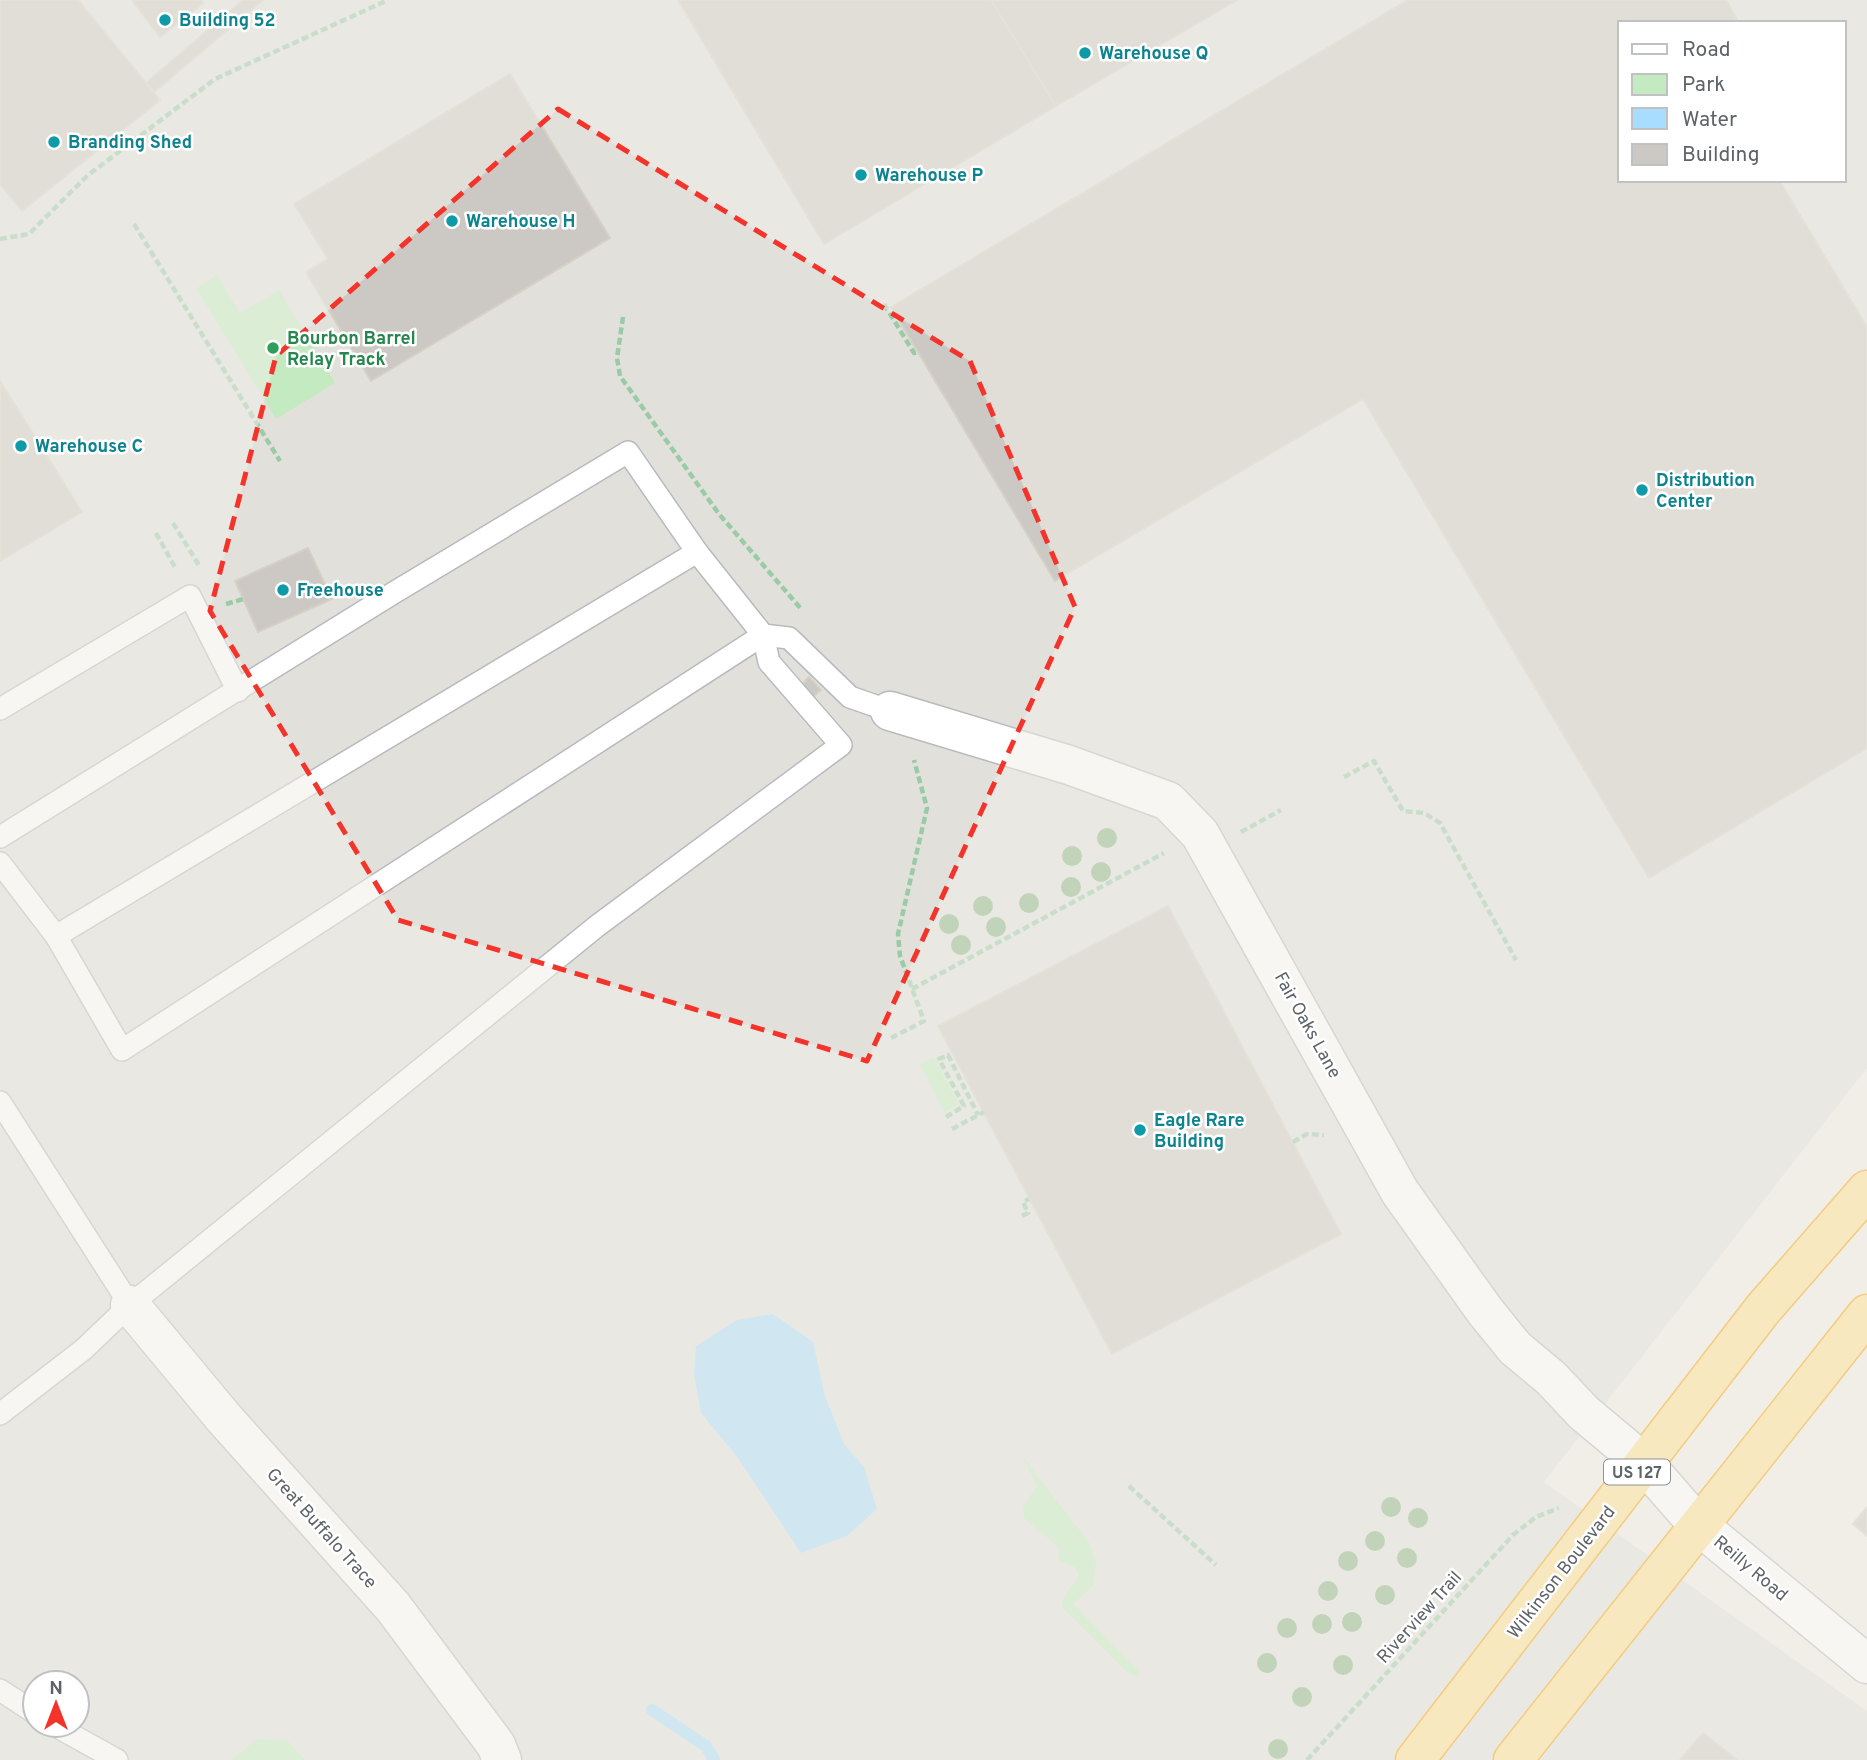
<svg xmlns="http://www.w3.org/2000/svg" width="1867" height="1760" font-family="Overpass,sans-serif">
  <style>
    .industrial { fill: #e2e0db; fill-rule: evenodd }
    .green { fill: #c4eac2 }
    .water { fill: #a9ddff }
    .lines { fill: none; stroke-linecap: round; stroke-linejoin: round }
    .stream { stroke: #a9ddff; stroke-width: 12 }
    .building { fill: #ccc9c4; stroke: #d6d0c4; stroke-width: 2 }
    .lane-casing { stroke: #b7babe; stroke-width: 24 }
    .street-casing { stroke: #b7babe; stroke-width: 41 }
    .highway-casing { stroke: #f8a100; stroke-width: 41 }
    .path { stroke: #9acba7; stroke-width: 4.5; stroke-dasharray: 7 3.5; stroke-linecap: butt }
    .lane { stroke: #fff; stroke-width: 21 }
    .street { stroke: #fff; stroke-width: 38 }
    .highway { stroke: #ffdf90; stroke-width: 38 }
    .tree { fill: #87b482 }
    .marked { fill: none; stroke: #f4332a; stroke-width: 5; stroke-dasharray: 14 9; stroke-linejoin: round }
    .culture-dot { fill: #0f9aa8; stroke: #fff; stroke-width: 2.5 }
    .leisure-dot { fill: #2e9e5b; stroke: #fff; stroke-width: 2.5 }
    .labels { text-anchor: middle; stroke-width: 5; stroke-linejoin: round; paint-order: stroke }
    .shield { fill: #fff; stroke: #8e9295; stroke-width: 2 }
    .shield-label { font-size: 16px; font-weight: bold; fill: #5e6368 }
    .culture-label { font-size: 18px; font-weight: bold; fill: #0d838f; stroke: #fff; text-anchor: start }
    .leisure-label { font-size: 18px; font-weight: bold; fill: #27864d; stroke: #fff; text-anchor: start }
    .street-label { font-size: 18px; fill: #5e6368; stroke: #fff }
  </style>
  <rect width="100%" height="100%" fill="#f1eee7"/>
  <path class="industrial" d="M0 0H1867V1068L1544 1482 1867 1711V1760H0ZM1620 23H1844V180H1620ZM35 1683H77V1725H35Z"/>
  <g class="green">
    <polygon points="217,275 240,313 279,290 335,383 276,419 196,288"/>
    <polygon points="934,1057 959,1104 944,1112 920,1064"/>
    <polygon points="1023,1457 1090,1544 1096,1563 1093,1586 1073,1604 1140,1672 1137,1676 1128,1673 1062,1607 1064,1596 1079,1576 1075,1567 1059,1561 1058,1547 1024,1518 1023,1506 1037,1486"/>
    <polygon points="257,1739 287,1740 305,1760 231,1760"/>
  </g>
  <polygon class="water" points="773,1314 813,1342 825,1396 844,1444 864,1467 877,1509 847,1536 801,1553 738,1458 701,1413 694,1374 696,1346 737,1320"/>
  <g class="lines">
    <polyline class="stream" points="652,1710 706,1746 714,1760"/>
  </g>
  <g class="building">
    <polygon points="0,0 78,0 160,100 22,211 0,184"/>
    <polygon points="132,0 201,0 203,3 160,37"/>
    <polygon points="243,0 263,0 154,92 146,83"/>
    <polygon points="678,0 991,0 1056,106 824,244"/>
    <polygon points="991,0 1237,0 1056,106"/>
    <polygon points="1408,0 1726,0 1739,23 1620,23 1620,180 1779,180 1867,327 1867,748 1649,878 1363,399 1055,581 891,307"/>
    <polygon points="510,74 610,238 371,381 306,272 328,259 294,204"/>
    <polygon points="0,381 82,512 0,561"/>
    <polygon points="308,548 332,599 258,632 235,581"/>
    <polygon points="809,677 821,690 813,697 801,685"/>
    <polygon points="1168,906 1341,1234 1112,1354 938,1026"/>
    <polygon points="1867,1507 1867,1536 1853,1524"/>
    <polygon points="1703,1733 1737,1760 1680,1760"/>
  </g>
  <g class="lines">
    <g class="lane-casing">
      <g id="lane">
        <polyline points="0,709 190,596 238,691"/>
        <polyline points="0,837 395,592 628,452 697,552 56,936"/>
        <polyline points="0,863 56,936 122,1050 763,635 789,638 850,697 890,711"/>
        <polyline points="0,1102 130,1305"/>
        <polyline points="0,1414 84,1349 130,1305 597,926 841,745 769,662 763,635 697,552"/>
        <polyline points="0,1690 35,1713"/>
        <polyline points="54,1725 117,1760"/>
      </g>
    </g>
    <g class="street-casing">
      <g id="street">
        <polyline points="890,711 1069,765 1168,801 1200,834 1400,1192 1485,1311 1515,1348 1551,1378 1584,1413 1644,1463 1697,1524 1867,1664"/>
        <polyline points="130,1305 223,1417 393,1607 496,1745 502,1760"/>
      </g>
    </g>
    <g class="highway-casing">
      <g id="highway">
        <polyline points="1415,1760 1763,1309 1867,1190"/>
        <polyline points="1513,1760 1867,1314"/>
      </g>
    </g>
    <g class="path">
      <polyline points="134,224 280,461"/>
      <polyline points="0,239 29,234 87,176 215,79 388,0"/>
      <polyline points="884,304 914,353 918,352"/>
      <polyline points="623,317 617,358 620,376 719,514 802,610"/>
      <polyline points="173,523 200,567"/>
      <polyline points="156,533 176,569"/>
      <polyline points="226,604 243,599"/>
      <polyline points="1344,777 1374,761 1403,811 1424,813 1440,823 1516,960"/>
      <polyline points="1241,832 1281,810"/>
      <polyline points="912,989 1164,853"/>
      <polyline points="891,1038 924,1021 900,956 898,934 927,808 914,760"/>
      <polyline points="946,1117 964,1106 939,1059 948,1055 978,1115"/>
      <polyline points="952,1129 984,1112"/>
      <polyline points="1293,1142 1307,1134 1324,1135"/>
      <polyline points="1022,1216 1028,1213 1023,1202 1029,1199"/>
      <polyline points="1129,1486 1216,1565"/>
      <polyline points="1307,1760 1513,1535 1536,1517 1559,1508"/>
    </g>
    <use href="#lane" class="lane"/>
    <use href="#street" class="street"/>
    <use href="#highway" class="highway"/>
  </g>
  <g class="tree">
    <circle cx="1107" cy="838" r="10"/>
    <circle cx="1072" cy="856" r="10"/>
    <circle cx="1101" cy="872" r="10"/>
    <circle cx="1071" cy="887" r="10"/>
    <circle cx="1029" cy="903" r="10"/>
    <circle cx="983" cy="906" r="10"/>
    <circle cx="949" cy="924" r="10"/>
    <circle cx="996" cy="927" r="10"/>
    <circle cx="961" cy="945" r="10"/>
    <circle cx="1391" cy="1507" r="10"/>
    <circle cx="1418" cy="1518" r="10"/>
    <circle cx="1375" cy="1541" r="10"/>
    <circle cx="1407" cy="1558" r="10"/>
    <circle cx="1348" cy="1561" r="10"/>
    <circle cx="1328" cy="1591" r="10"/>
    <circle cx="1385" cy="1595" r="10"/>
    <circle cx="1352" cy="1622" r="10"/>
    <circle cx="1322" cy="1624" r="10"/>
    <circle cx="1287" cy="1628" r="10"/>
    <circle cx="1267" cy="1663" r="10"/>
    <circle cx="1343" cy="1665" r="10"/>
    <circle cx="1302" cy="1697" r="10"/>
    <circle cx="1278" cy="1749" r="10"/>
  </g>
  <path d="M0 0H1867V1760H0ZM558 109 970 361 1075 607 867 1061 398 920 210 611 276 356Z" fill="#f1eee7" fill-opacity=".55" fill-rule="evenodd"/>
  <path class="marked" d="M558 109 970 361 1075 607 867 1061 398 920 210 611 276 356Z"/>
  <g class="culture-dot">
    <circle cx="165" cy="20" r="7"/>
    <circle cx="1085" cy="53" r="7"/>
    <circle cx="54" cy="142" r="7"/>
    <circle cx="861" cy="175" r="7"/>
    <circle cx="452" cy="221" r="7"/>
    <circle cx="21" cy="446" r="7"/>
    <circle cx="1642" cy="490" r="7"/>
    <circle cx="283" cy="590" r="7"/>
    <circle cx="1140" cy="1130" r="7"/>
  </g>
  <circle class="leisure-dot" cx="273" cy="348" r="7"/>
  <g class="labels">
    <rect class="shield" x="1604" y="1459.5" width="66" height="25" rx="5"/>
    <g class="shield-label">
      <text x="1637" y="1478">US 127</text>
    </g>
    <g class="culture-label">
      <text x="179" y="26">Building 52</text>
      <text x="1099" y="59">Warehouse Q</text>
      <text x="68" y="148">Branding Shed</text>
      <text x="875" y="181">Warehouse P</text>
      <text x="466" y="227">Warehouse H</text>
      <text x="35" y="452">Warehouse C</text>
      <text x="1656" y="486">Distribution<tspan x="1656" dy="21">Center</tspan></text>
      <text x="297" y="596">Freehouse</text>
      <text x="1154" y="1126">Eagle Rare<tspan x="1154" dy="21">Building</tspan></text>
    </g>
    <g class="leisure-label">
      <text x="287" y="344">Bourbon Barrel<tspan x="287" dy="21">Relay Track</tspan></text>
    </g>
    <g class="street-label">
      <text transform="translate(1308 1025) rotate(61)" y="6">Fair Oaks Lane</text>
      <text transform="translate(322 1528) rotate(48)" y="6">Great Buffalo Trace</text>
      <text transform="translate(1751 1568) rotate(40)" y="6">Reilly Road</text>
      <text transform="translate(1561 1572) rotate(-52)" y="6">Wilkinson Boulevard</text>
      <text transform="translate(1419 1617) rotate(-48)" y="6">Riverview Trail</text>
    </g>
  </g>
  <rect x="1618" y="21" width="228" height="161" fill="#ffffff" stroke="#bfc1c3" stroke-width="2"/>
  <rect x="1632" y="44" width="35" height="10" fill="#ffffff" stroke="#bfc1c3" stroke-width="2"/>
  <text x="1682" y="56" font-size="21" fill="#5e6368">Road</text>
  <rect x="1632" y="74" width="35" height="21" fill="#c4eac2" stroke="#bfc1c3" stroke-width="2"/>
  <text x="1682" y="91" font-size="21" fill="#5e6368">Park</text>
  <rect x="1632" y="108" width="35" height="21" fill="#a9ddff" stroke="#bfc1c3" stroke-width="2"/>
  <text x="1682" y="126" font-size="21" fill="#5e6368">Water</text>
  <rect x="1632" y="144" width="35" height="21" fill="#ccc9c4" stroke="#bfc1c3" stroke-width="2"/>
  <text x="1682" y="161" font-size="21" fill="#5e6368">Building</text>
  <g transform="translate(56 1704)"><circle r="33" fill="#ffffff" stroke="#bfc1c3" stroke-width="2"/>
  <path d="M0-5L12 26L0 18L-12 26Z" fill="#f4332a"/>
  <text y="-10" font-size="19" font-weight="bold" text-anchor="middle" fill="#5e6368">N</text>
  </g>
</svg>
